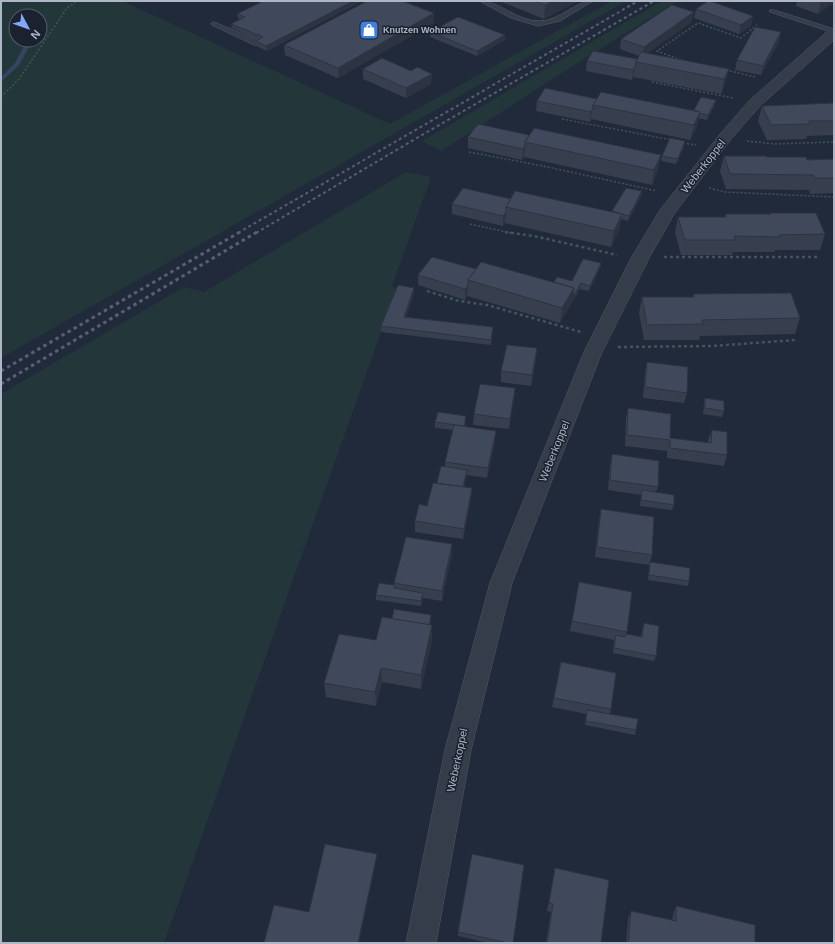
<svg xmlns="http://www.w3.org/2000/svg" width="835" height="944" font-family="Arial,sans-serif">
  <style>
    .green { fill: #23373b; fill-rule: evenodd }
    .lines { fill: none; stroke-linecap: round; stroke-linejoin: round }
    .stream { fill: #344462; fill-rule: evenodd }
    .lane-casing { stroke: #525a68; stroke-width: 1 }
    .street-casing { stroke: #525a68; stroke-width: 1 }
    .path-far1 { stroke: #415458; stroke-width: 1.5; stroke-dasharray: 2 2; stroke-linecap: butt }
    .path { stroke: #415458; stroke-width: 2.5; stroke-dasharray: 3 3; stroke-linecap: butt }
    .lane { fill: #353c4a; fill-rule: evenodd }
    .street { fill: #353c4a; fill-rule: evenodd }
    .rail-far1 { stroke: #566072; stroke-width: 2; stroke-dasharray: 3 3; stroke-linecap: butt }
    .rail { stroke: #566072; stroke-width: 3; stroke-dasharray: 3.5 3.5; stroke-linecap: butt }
    .wall { fill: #373f4f }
    .shaded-wall { fill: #2d3340 }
    .building { fill: #40495c; stroke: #2d3340 }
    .labels { text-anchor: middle; stroke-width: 3; stroke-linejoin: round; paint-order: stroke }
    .far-poi-label { font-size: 9px; font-weight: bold; fill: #afb7c6; stroke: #1a212f; text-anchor: start }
    .street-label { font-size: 11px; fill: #afb7c6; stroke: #1a212f }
  </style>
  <rect width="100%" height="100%" fill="#212a3a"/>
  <g class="green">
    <path d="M1 1H122L390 124 612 1H626L1 358ZM16 16H40V40H16Z"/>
    <polygon points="662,1 678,1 579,62 441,151 422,141"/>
    <polygon points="406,172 431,177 392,286 398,291 381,332 164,943 1,943 1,394 184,287 204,292"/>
  </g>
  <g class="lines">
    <polygon class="stream" points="27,40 33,40 19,65 1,82 1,77 15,63"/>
    <g class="lane-casing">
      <g id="lane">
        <path d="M480 1C501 1 517 22 540 21 560 21 574 1 593 1L560 21 538 26 511 18Z"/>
        <polygon points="770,10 774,10 834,29 834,33 770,12"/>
        <polygon points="214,22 260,41 261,43 257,45 254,45 212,25 211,24"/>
      </g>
    </g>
    <g class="street-casing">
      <polygon id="street" points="834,29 834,40 760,106 731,139 674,214 648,260 602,352 512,583 471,750 436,943 406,943 445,750 490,583 584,352 630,260 660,210 721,133 750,100 829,30"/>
    </g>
    <g class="path-far1">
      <polyline points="681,60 657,51 698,23 741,38 757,25"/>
      <polyline points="726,70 756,77"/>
      <polyline points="652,82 733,98"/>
      <polyline points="1,97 19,79 67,8 77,1"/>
      <polyline points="562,119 672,140"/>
      <polyline points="747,141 775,144 834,142"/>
      <polyline points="683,143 696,145"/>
      <polyline points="469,152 543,166 657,191"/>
      <polyline points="709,188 725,192 834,197"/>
      <polyline points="470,224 511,233"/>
    </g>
    <g class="path">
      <polyline points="505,232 534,236 617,255"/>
      <polyline points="664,257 819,257"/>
      <polyline points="427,291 459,301 487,305 581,332"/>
      <polyline points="618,347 712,346 796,340"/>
    </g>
    <use href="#lane" class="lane"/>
    <use href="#street" class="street"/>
    <g class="rail-far1">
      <polyline points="238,233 638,1"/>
      <polyline points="256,233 427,132 654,1"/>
    </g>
    <g class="rail">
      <polyline points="1,371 240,232"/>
      <polyline points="1,384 257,232"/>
    </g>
  </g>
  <g class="wall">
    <polygon points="263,1 362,1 267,51 256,46 256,41 258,40 232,28 231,24 240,19 238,18 237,14"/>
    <polygon points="499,1 578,1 544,19"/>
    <polygon points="797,1 834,1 834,2 818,14 796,6"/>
    <polygon points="696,9 753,16 751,26 739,34 694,18"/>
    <polygon points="434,13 434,23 338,78 285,55 284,45"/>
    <polygon points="692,22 647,53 729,69 725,83 721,94 633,77 632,80 586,71 587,61 637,59 639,56 620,49 621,39"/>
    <polygon points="430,32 505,40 477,56 430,37"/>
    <polygon points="779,42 761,75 735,70 737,60"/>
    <polygon points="363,69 411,71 432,74 431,84 406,98 363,79"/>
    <polygon points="597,99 694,110 715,105 707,120 698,118 697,126 690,140 591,119 590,122 536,111 537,101"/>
    <polygon points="834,103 834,135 807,136 806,139 767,140 758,121 762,106"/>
    <polygon points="478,124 658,170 652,185 524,157 522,160 468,148 468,137"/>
    <polygon points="684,147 676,164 661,161 662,156"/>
    <polygon points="724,156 767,157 807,160 834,159 834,193 810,194 809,190 726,189 720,171"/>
    <polygon points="641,197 628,221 621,219 619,230 611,247 505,223 503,226 452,214 452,204 511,199 612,212 612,211"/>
    <polygon points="770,213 825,234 820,250 775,250 775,252 733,252 732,255 681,255 675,232 678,217 725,217 726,214 770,214"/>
    <polygon points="601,263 600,268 589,291 580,289 572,303 560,323 467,296 465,300 418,285 418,275 476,269 554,282 572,281"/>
    <polygon points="414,293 406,317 493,327 491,345 381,332 381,326"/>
    <polygon points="694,294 800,318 795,334 700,336 699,340 644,340 639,313 642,297 693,297"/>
    <polygon points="537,348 536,359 531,386 501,382 501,371"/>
    <polygon points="647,362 687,393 684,403 643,398 645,372"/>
    <polygon points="515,388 514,399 509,429 473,425 474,414"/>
    <polygon points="705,398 724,411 722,417 703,414 704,403"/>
    <polygon points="628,408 670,438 708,443 708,440 712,430 727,455 724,466 667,458 667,451 625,446 626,419"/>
    <polygon points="466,421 465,426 495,441 487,478 467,475 464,487 472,488 471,499 463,539 415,532 415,521 427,506 437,483 445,467 445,462 453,430 435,428 435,422"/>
    <polygon points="612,454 658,487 656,492 674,505 672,510 640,506 641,495 608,490 610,465"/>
    <polygon points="601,509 652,555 649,565 595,557 599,520"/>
    <polygon points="452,544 452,554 442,601 423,598 421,606 376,600 376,595 394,585 394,583"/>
    <polygon points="650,562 689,581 688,586 648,580 649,568"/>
    <polygon points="579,582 632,592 626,634 641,636 644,623 656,656 654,661 613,653 614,640 570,631"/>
    <polygon points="431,615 431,620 430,625 432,640 421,689 382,682 376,706 326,697 324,683 376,640 392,619"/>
    <polygon points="561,662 611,709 610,714 636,730 635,735 585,725 586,714 552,707"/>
    <polygon points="555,868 601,943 546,943 551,912 547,911"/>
    <polygon points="676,906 755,943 626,943 628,919 631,911 672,920 673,914"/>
    <polygon points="458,932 513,943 489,943 458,936"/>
  </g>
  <g class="shaded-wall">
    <polygon points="353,1 362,1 267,51 266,46"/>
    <polygon points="553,1 578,1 544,19 545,5"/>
    <polygon points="821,1 834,1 834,2 818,14"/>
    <polygon points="694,12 692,22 642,57 644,47"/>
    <polygon points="434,13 434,23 338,78 338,68"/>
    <polygon points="753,16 751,26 739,34 741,25"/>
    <polygon points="781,32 779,42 761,75 763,66"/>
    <polygon points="505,35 505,40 477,56 477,51"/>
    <polygon points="635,67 633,77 632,80 633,70"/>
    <polygon points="729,69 725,83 721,94 724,79"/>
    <polygon points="432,74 431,84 406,98 406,88"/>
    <polygon points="716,100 715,105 707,120 708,115"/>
    <polygon points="592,110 591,119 590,122 591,112"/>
    <polygon points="700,112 697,126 690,140 694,125"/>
    <polygon points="685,141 684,147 676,164 678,159"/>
    <polygon points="525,146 524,157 522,160 523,149"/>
    <polygon points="661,155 658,170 652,185 654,170"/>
    <polygon points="642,191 641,197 628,221 629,216"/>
    <polygon points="506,212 505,223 503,226 503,216"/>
    <polygon points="622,214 619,230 611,247 614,231"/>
    <polygon points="601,263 600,268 589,291 590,286"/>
    <polygon points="581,283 580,289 572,303 560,323 562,308 574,288"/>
    <polygon points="468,285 467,296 465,300 465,289"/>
    <polygon points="414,288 414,293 404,322 404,317"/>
    <polygon points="537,348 536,359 531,386 532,375"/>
    <polygon points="515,388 514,399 509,429 510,419"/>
    <polygon points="496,431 495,441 487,478 488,468"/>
    <polygon points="467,470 467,475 462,497 462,492"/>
    <polygon points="472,488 471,499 463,539 464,529"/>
    <polygon points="452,544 452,554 442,601 442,591"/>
    <polygon points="423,593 423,598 421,606 421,601"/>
    <polygon points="432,625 432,640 421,689 421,675"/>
    <polygon points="381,668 382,682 376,706 375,692"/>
    <polygon points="377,854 377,858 359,943 358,943"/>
  </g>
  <g class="building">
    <polygon points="263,1 353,1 266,46 256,41 263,37 231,24 245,17 237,14"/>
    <polygon points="367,1 402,1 434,13 338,68 284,45"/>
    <polygon points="534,1 553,1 545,5"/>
    <polygon points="708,1 710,1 753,16 741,25 696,9"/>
    <polygon points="672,5 694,12 644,47 621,39"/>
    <polygon points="458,17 505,35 477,51 430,32"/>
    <polygon points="755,27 781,32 763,66 737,60"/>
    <polygon points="593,51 637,59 636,62 635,67 633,70 587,61"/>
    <polygon points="641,52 729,69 724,79 636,62"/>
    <polygon points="382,58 411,71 417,67 432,74 406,88 363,69"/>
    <polygon points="545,88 597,99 593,105 592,110 591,112 537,101"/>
    <polygon points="601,92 700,112 694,125 593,105"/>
    <polygon points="701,97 716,100 708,115 699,113 700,112 694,110"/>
    <polygon points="834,103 834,121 809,121 810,124 771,125 762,106"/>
    <polygon points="478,124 529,135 525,142 525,146 523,149 468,137"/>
    <polygon points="534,128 661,155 654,170 525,142"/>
    <polygon points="670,138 685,141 678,159 662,156"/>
    <polygon points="724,156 766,156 767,157 806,157 807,160 834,159 834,178 815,178 813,175 730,174"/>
    <polygon points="463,188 511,199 506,207 506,212 503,216 452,204"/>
    <polygon points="626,188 642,191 629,216 612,211"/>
    <polygon points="515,191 622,214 614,231 506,207"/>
    <polygon points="770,213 816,213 825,234 779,235 779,237 734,236 736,240 685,240 678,217 726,217 726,214 771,214"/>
    <polygon points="432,257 476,269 468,280 468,285 465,289 418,275"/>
    <polygon points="583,259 601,263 590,286 581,283 573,298 574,288 554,282 557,277 572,281"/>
    <polygon points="481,262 574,288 562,308 468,280"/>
    <polygon points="398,285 414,288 404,317 493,327 491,340 381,326"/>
    <polygon points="791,293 800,318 702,320 703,324 647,325 642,297 694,297 694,294"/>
    <polygon points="507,345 537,348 532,375 501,371"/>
    <polygon points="647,362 688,367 687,393 645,387"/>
    <polygon points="480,384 515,388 510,419 474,414"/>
    <polygon points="705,398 724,401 724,411 705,408"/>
    <polygon points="628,408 671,414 670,438 711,443 712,430 727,432 727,455 670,448 670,440 627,435"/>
    <polygon points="438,412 466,416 464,426 435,422"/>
    <polygon points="454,425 496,431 488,468 445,462"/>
    <polygon points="612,454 659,461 658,487 610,480"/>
    <polygon points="441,466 467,470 463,487 437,483"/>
    <polygon points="433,483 472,488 464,529 415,521 419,504 427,506"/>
    <polygon points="642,490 674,495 674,505 641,500"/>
    <polygon points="601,509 654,517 652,555 597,547"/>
    <polygon points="406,537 452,544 442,591 394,583"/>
    <polygon points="650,562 690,568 689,581 649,575"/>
    <polygon points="579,582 632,592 627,632 572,621"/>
    <polygon points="379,583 394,585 394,588 423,593 421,601 376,595"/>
    <polygon points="394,609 431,615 429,625 392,619"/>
    <polygon points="382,617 432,625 421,675 381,668 375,692 324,683 339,634 376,640"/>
    <polygon points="644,623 659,626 656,656 614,648 616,635 625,637 626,634 642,637"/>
    <polygon points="561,662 616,673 611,709 554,698"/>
    <polygon points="587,710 638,719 636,730 586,721"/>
    <polygon points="325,844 377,854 358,943 264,943 274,905 309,912"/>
    <polygon points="472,854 524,865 513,943 508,943 458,932"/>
    <polygon points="555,868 609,880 601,943 547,943 553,904 549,903"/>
    <polygon points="676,906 755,925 755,943 628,943 631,911 676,921"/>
  </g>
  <defs>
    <g id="shop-square" transform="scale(1)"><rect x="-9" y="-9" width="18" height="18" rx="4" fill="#3f7fe0" stroke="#1a212f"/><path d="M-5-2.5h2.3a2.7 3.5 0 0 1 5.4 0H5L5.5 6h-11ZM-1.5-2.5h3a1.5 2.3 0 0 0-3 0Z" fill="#fff"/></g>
  </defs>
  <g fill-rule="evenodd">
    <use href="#shop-square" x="369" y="30"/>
  </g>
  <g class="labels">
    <g class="far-poi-label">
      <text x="383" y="33">Knutzen Wohnen</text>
    </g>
    <g class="street-label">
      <text transform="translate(703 166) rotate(-52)" y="4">Weberkoppel</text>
      <text transform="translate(554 451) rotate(-68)" y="4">Weberkoppel</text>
      <text transform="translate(457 760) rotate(-78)" y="4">Weberkoppel</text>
    </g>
  </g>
  <rect width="835" height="944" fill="none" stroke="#afb7c6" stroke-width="4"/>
  <g transform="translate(28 28) rotate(131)"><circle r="19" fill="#1a212f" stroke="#565d6b"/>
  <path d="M0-3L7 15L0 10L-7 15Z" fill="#81a7fa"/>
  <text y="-6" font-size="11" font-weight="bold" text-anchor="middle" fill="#afb7c6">N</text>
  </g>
</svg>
